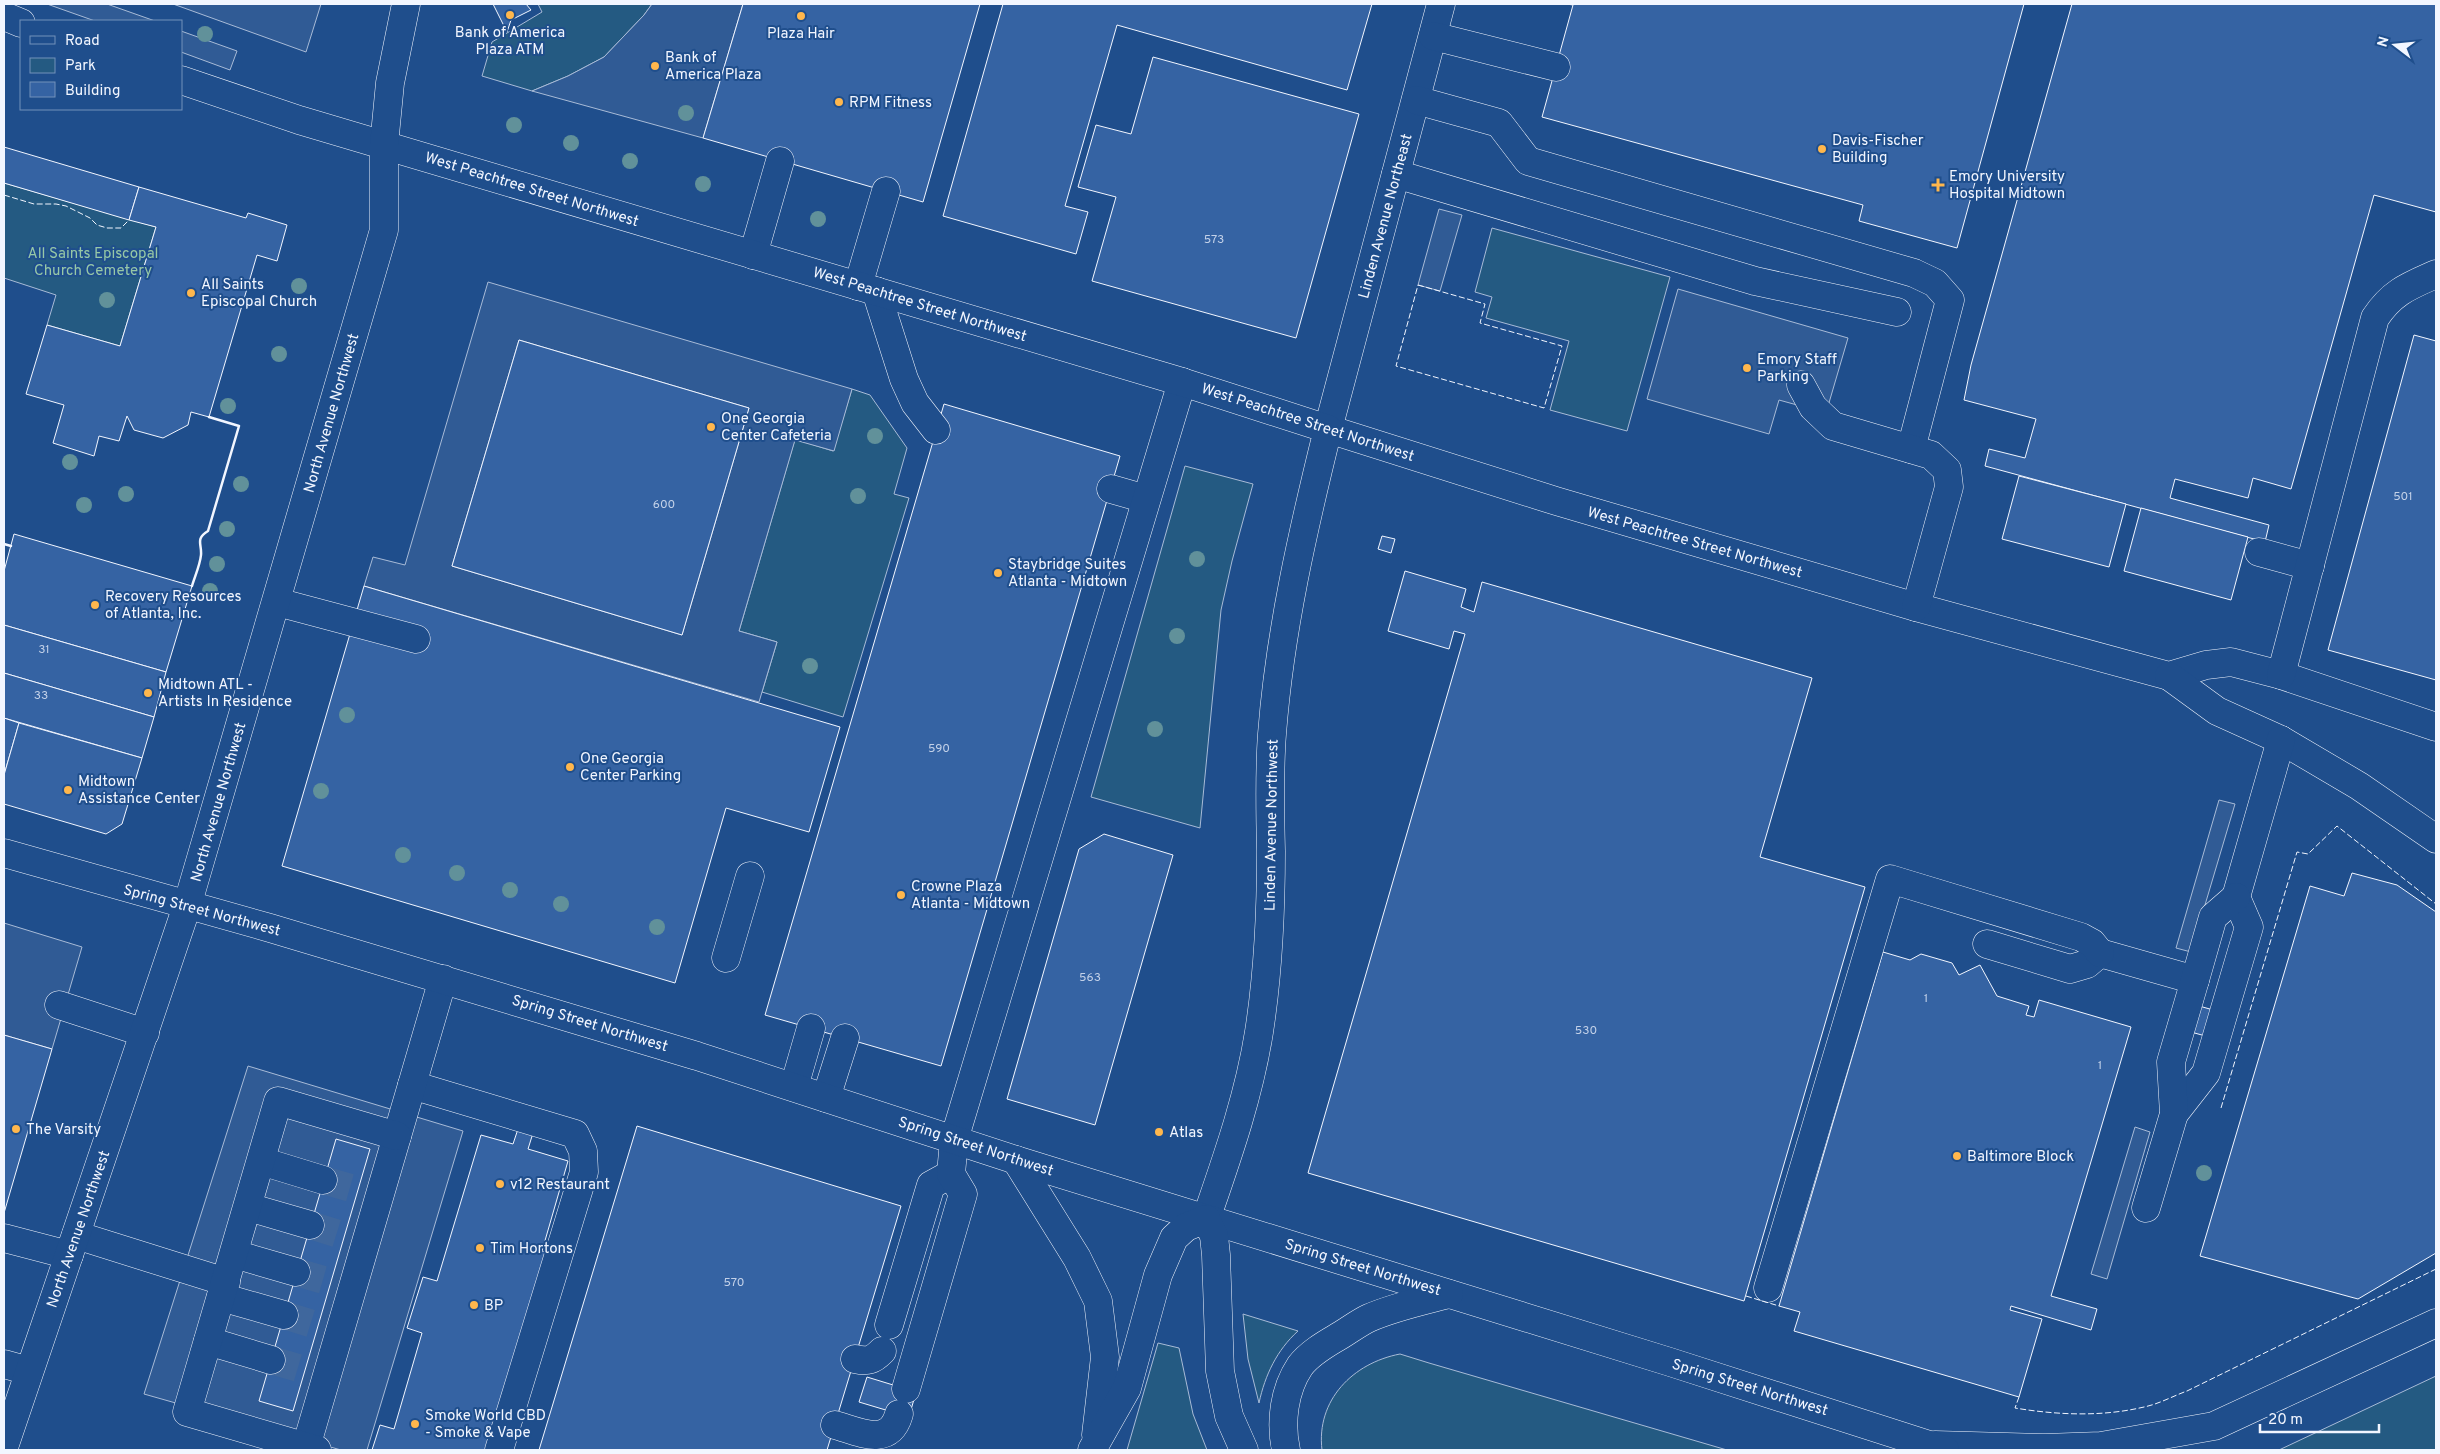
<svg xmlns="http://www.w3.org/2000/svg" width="2440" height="1454" font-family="Overpass,sans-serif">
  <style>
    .green { fill: #245a82; stroke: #a8bbd7 }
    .parking { fill: #305b95; stroke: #a8bbd7; fill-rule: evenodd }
    .building { fill: #3563a3; stroke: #f2f6ff }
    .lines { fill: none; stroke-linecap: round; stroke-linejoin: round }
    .minor-tunnel { stroke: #3f679d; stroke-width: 28; stroke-dasharray: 28 14; stroke-linecap: butt }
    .minor-casing { stroke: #f2f6ff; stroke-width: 29 }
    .major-casing { stroke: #f2f6ff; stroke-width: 29 }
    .highway-casing { stroke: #f2f6ff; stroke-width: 29 }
    .minor { stroke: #1f4e8c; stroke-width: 28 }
    .major { stroke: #1f4e8c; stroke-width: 28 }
    .highway { stroke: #1f4e8c; stroke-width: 28 }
    .fence { stroke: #f2f6ff; stroke-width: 1; stroke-dasharray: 6 2.5; stroke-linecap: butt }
    .wall { stroke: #f2f6ff; stroke-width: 2.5 }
    .tree { fill: #61919a }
    .poi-dot { fill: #ffb74d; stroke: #1f4e8c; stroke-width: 2 }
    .labels { text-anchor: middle; stroke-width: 4; stroke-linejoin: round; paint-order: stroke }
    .number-label { font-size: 12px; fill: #c3d1e8 }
    .poi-label { font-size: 15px; fill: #f2f6ff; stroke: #1f4e8c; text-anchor: start }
    .street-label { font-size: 15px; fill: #f2f6ff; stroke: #1f4e8c }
    .park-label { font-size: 15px; fill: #97c8a6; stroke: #1f4e8c }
  </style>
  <rect width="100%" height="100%" fill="#1f4e8c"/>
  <g class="green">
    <polygon points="538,4 652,4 644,15 604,57 568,76 532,91 482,76 492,42 542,12"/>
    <polygon points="4,183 156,227 120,346 47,325 56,295 4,278"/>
    <polygon points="1492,228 1670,277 1627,431 1550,410 1569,341 1486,318 1492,297 1475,292"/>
    <polygon points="852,389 870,395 907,448 894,494 909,498 843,717 762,692 777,642 739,631 795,439 833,451"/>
    <polygon points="1185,466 1253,484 1232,561 1221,610 1200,828 1091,797"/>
    <path d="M1243 1314 1298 1331C1277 1350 1265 1375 1259 1403L1248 1359Z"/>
    <polygon points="1158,1343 1179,1348 1193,1414 1207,1450 1127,1450"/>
    <path d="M1400 1354 1429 1363 1727 1450H1322C1316 1400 1353 1363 1400 1354Z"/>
    <polygon points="2436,1376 2436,1450 2279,1450"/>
  </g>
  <g class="parking">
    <polygon points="47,4 107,4 155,21 95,21"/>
    <polygon points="173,4 321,4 306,52"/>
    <polygon points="652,4 743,4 703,138 532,91 568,76 604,57 644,15"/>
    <polygon points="181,31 237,51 230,70 181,52"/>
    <polygon points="1439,209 1462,215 1440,291 1418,285"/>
    <path d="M488 282 852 389 834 451 795 440 739 631 777 642 759 702 364 586 373 557 405 565ZM519 340 749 408 682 635 452 566Z"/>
    <polygon points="1678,289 1848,338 1826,413 1779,400 1769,434 1647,399"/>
    <polygon points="2219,800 2235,804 2191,952 2176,948"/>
    <polygon points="4,923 82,947 52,1049 4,1035"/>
    <polygon points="248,1066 463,1131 367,1450 341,1450 144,1394"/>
    <polygon points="2135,1127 2150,1132 2107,1279 2091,1274"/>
  </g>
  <g class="building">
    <polygon points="493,4 526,4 531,10 511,20 507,32"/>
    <polygon points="743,4 980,4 923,202 703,138"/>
    <polygon points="1003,4 1372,4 1347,90 1117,25 1065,206 1088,212 1076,254 943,216"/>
    <polygon points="1567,4 2024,4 1957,248 1859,221 1863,205 1542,117 1573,5"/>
    <polygon points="2072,4 2436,4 2436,212 2374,195 2291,489 2253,478 2248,498 2175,479 2170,498 2269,525 2265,542 1985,466 1989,449 2025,458 2036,419 1964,400 1971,365"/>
    <polygon points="1153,57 1359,114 1296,338 1092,281 1116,197 1078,187 1096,125 1131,134"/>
    <polygon points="4,147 139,187 129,220 4,183"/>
    <polygon points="139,187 246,218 248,213 287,225 277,261 257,255 209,417 191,412 188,425 163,438 134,430 127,416 119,441 99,436 94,456 53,443 64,405 26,394 47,325 120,346 156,227 129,220"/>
    <polygon points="2414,335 2436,341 2436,680 2328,650"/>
    <polygon points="519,340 749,408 682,635 452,566"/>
    <polygon points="944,404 1120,456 941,1066 765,1015"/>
    <polygon points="2019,476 2126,504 2109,567 2002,539"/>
    <polygon points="2141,508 2248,537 2231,600 2124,571"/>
    <polygon points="14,534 192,586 166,672 4,625 4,571"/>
    <polygon points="1382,536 1395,539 1391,553 1378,549"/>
    <polygon points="1405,571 1466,589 1461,607 1474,612 1482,582 1812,678 1760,857 1865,887 1744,1301 1308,1173 1465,634 1454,631 1449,649 1388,631"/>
    <polygon points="364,586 840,727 809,832 726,808 675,983 282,866"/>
    <polygon points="4,625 166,672 154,717 4,673"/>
    <polygon points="4,673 154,717 142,758 4,718"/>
    <polygon points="4,718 19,723 4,775"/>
    <polygon points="19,723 142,758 122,824 106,834 4,804 4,775"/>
    <polygon points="1104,834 1173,855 1095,1125 1007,1099 1079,849"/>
    <polygon points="2352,873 2397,885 2436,912 2436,1253 2358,1299 2200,1256 2310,886 2344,896"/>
    <polygon points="1883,952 1910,960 1921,954 1952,963 1959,975 1980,965 1997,996 2029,1006 2026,1015 2034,1017 2039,1000 2131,1027 2051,1296 2097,1309 2091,1330 2011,1306 2010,1310 2042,1319 2019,1397 1794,1331 1800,1312 1779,1306"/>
    <polygon points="2199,1006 2217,1011 2209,1037 2191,1032"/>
    <polygon points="4,1035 52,1049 4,1213"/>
    <polygon points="637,1126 901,1206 827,1450 539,1450"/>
    <polygon points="518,1129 533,1133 528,1149 568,1161 542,1251 550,1253 485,1450 372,1450 380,1425 394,1429 422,1333 407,1328 423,1277 437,1281 481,1135 513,1144"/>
    <polygon points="336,1139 370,1149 293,1411 259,1401"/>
    <polygon points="867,1377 916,1392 909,1417 859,1402"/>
  </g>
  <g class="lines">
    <g class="minor-tunnel">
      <polyline points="323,1180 358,1190"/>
      <polyline points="310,1225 345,1236"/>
      <polyline points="296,1272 331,1282"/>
      <polyline points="284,1315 319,1326"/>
      <polyline points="271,1360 305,1370"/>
    </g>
    <g class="minor-casing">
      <g id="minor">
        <polyline points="1441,4 1328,429 1556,501 1916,607 2169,676 2206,665 2231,662 2281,675 2436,727"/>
        <polyline points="1433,36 1556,67"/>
        <polyline points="1416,100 1499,123 1528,161 1914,273 1935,283 1950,300 1911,449"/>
        <polyline points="1396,174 1755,281 1897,312"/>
        <polyline points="753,255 780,161"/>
        <polyline points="858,286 886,191"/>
        <polyline points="876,291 904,379 915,403 936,430"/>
        <polyline points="1801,385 1813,407 1833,426 1931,455 1947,470 1949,487 1916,607"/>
        <polyline points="1111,489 1146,499"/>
        <polyline points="2259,552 2310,566"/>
        <polyline points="277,602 416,639"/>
        <path d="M2281 675 2375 318C2392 292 2409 286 2436 274"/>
        <polyline points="2169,676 2217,711 2281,740 2359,786 2436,839"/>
        <polyline points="2236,897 2281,740"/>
        <polyline points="1987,944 2070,969 2087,964 2100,953 2195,980"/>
        <polyline points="726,958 750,876"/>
        <polyline points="59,1005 145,1033"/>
        <polyline points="412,1085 575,1134 583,1151 584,1172 499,1450"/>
        <polyline points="794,1087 811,1028"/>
        <polyline points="826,1098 845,1038"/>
        <polyline points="2174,1114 2206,1073 2249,927 2236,897"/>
        <polyline points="261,1161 323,1180"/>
        <polyline points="248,1207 310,1225"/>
        <polyline points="2146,1208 2174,1114 2171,1062 2195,980 2213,917 2236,897"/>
        <polyline points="76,1235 226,1282"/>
        <polyline points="4,1238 69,1255"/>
        <polyline points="234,1254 296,1272"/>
        <polyline points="1768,1288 1890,879 2081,937 2092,943 2100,953"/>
        <polyline points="221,1297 284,1315"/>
        <polyline points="889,1325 931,1185 951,1174"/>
        <polyline points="208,1341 271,1360"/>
        <path d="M855 1359C868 1362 873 1360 882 1351"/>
        <polyline points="4,1364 29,1371"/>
        <polyline points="906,1389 963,1194 951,1174 954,1140 1182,382"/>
        <path d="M835 1425C860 1432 889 1448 899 1414"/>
        <polyline points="1935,1445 2045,1448 2101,1446 2214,1426 2436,1323"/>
        <polyline points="306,1447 443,979"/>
        <polyline points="317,1450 187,1412 278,1101 397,1136"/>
      </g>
    </g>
    <g class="major-casing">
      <g id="major">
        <polyline points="4,16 21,23"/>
        <path d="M181 80 299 120 1182 382 1328 429C1303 530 1280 630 1272 734 1269 773 1270 812 1271 851 1271 911 1268 974 1259 1032 1249 1096 1227 1158 1206 1219"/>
        <polyline points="4,853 270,928 697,1056 1016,1160 1670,1362 1945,1450"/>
      </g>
    </g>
    <g class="highway-casing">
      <g id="highway">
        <polyline points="1016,1160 1077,1258 1098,1301 1105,1357 1096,1435"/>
        <polyline points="4,1447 187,906 384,230 384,145 390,83 406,4"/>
        <polyline points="1092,1450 1127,1388 1158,1275 1174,1238 1186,1227 1206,1219 1214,1236 1216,1255 1220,1371 1229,1416 1244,1450"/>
        <path d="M1286 1450C1280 1422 1284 1390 1300 1366 1309 1354 1324 1345 1336 1338 1347 1332 1358 1323 1369 1318 1394 1307 1422 1301 1449 1294"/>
      </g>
    </g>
    <use href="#minor" class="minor"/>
    <use href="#major" class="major"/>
    <use href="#highway" class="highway"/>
    <g class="fence">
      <polyline points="4,195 34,204 56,204 66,206 90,218 97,225 107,228 121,228 129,220"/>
      <polygon points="1418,285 1485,304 1480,323 1562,346 1544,408 1396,366"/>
      <polyline points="2221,1108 2297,852 2308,854 2337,826 2436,904"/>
      <polyline points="1746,1296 1779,1306"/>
      <path d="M2019 1397 2015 1408C2057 1415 2102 1417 2144 1407 2159 1404 2173 1396 2187 1391L2436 1269"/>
    </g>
    <g class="wall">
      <polyline points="4,544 11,546"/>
      <path d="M192 586C195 576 200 565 201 555 202 544 195 539 208 531L239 426 209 417"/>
    </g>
  </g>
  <g class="tree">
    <circle cx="205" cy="34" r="8"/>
    <circle cx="686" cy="113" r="8"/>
    <circle cx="514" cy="125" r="8"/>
    <circle cx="571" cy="143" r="8"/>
    <circle cx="630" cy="161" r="8"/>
    <circle cx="703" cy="184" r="8"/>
    <circle cx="818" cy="219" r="8"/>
    <circle cx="299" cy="286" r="8"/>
    <circle cx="107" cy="300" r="8"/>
    <circle cx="279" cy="354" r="8"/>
    <circle cx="228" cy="406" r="8"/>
    <circle cx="875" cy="436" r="8"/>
    <circle cx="70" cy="462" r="8"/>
    <circle cx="241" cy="484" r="8"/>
    <circle cx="126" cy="494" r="8"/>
    <circle cx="858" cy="496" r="8"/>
    <circle cx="84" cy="505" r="8"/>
    <circle cx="227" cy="529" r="8"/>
    <circle cx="1197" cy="559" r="8"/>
    <circle cx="217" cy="564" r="8"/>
    <circle cx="210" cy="591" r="8"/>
    <circle cx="1177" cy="636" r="8"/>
    <circle cx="810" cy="666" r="8"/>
    <circle cx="347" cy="715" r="8"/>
    <circle cx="1155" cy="729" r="8"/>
    <circle cx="321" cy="791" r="8"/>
    <circle cx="403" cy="855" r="8"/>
    <circle cx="457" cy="873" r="8"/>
    <circle cx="510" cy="890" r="8"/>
    <circle cx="561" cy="904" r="8"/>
    <circle cx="657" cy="927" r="8"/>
    <circle cx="2204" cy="1173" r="8"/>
  </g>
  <g class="poi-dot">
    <circle cx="510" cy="15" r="5"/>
    <circle cx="801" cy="16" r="5"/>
    <circle cx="655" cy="66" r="5"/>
    <circle cx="839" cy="102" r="5"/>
    <circle cx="1822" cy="149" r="5"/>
    <path d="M1935.5 177.5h5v5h5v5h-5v5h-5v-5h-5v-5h5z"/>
    <circle cx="191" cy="293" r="5"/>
    <circle cx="1747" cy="368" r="5"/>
    <circle cx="711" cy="427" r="5"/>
    <circle cx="998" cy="573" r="5"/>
    <circle cx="95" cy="605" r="5"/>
    <circle cx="148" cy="693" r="5"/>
    <circle cx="570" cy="767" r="5"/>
    <circle cx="68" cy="790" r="5"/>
    <circle cx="901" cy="895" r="5"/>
    <circle cx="16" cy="1129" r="5"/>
    <circle cx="1159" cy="1132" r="5"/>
    <circle cx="1957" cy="1156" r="5"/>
    <circle cx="500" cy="1184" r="5"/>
    <circle cx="480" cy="1248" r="5"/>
    <circle cx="474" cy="1305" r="5"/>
    <circle cx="415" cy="1424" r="5"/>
  </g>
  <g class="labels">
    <g class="number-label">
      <text x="1214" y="243">573</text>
      <text x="2403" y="500">501</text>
      <text x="664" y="508">600</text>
      <text x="44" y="653">31</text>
      <text x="41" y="699">33</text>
      <text x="939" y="752">590</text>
      <text x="1090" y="981">563</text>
      <text x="1926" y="1002">1</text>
      <text x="1586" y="1034">530</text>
      <text x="2100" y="1069">1</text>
      <text x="734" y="1286">570</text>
    </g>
    <g class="poi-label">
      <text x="510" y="37" text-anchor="middle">Bank of America<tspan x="510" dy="17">Plaza ATM</tspan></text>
      <text x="801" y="38" text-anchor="middle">Plaza Hair</text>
      <text x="665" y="62">Bank of<tspan x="665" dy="17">America Plaza</tspan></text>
      <text x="849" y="107">RPM Fitness</text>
      <text x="1832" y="145">Davis-Fischer<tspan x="1832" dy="17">Building</tspan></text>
      <text x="1949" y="181">Emory University<tspan x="1949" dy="17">Hospital Midtown</tspan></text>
      <text x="201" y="289">All Saints<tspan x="201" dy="17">Episcopal Church</tspan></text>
      <text x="1757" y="364">Emory Staff<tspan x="1757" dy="17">Parking</tspan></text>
      <text x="721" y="423">One Georgia<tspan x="721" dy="17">Center Cafeteria</tspan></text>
      <text x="1008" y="569">Staybridge Suites<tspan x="1008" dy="17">Atlanta - Midtown</tspan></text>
      <text x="105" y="601">Recovery Resources<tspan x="105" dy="17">of Atlanta, Inc.</tspan></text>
      <text x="158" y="689">Midtown ATL -<tspan x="158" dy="17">Artists In Residence</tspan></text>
      <text x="580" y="763">One Georgia<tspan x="580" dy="17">Center Parking</tspan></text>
      <text x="78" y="786">Midtown<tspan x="78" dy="17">Assistance Center</tspan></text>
      <text x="911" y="891">Crowne Plaza<tspan x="911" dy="17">Atlanta - Midtown</tspan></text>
      <text x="26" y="1134">The Varsity</text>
      <text x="1169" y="1137">Atlas</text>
      <text x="1967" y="1161">Baltimore Block</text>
      <text x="510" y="1189">v12 Restaurant</text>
      <text x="490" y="1253">Tim Hortons</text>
      <text x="484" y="1310">BP</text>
      <text x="425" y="1420">Smoke World CBD<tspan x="425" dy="17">- Smoke &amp; Vape</tspan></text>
    </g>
    <g class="street-label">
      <text transform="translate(532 189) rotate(17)" y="5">West Peachtree Street Northwest</text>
      <text transform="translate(1385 216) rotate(-75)" y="5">Linden Avenue Northeast</text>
      <text transform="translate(920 304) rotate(17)" y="5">West Peachtree Street Northwest</text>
      <text transform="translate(331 413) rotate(-74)" y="5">North Avenue Northwest</text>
      <text transform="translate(1308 422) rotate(18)" y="5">West Peachtree Street Northwest</text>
      <text transform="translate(1695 542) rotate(16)" y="5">West Peachtree Street Northwest</text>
      <text transform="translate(218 802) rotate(-74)" y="5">North Avenue Northwest</text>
      <text transform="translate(1271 825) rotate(-89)" y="5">Linden Avenue Northwest</text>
      <text transform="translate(202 910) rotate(15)" y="5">Spring Street Northwest</text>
      <text transform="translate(590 1023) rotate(17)" y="5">Spring Street Northwest</text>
      <text transform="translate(976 1146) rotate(18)" y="5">Spring Street Northwest</text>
      <text transform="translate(78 1229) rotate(-71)" y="5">North Avenue Northwest</text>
      <text transform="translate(1363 1267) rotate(17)" y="5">Spring Street Northwest</text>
      <text transform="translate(1750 1387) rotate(17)" y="5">Spring Street Northwest</text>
    </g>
    <g class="park-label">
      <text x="93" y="258">All Saints Episcopal<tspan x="93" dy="17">Church Cemetery</tspan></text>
    </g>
  </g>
  <rect width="2440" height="1454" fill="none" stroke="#f2f6ff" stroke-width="10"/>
  <rect x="20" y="20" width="162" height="90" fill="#1f4e8c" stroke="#7391ba"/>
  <rect x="30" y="36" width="25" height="8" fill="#1f4e8c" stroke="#7391ba"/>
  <text x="65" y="45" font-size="15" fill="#f2f6ff">Road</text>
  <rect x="30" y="58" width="25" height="15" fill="#245a82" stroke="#7391ba"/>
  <text x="65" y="70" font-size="15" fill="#f2f6ff">Park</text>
  <rect x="30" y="82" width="25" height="15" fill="#3563a3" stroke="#7391ba"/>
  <text x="65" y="95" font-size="15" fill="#f2f6ff">Building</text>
  <g transform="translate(2395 45) rotate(286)" stroke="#1f4e8c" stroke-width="4" paint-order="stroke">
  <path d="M0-4L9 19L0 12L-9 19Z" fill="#f2f6ff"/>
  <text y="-8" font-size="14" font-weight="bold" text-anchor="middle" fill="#f2f6ff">N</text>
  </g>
  <path d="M2260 1424v8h119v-8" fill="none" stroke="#f2f6ff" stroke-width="2.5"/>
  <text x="2268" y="1424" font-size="15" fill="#f2f6ff" stroke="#1f4e8c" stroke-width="4" paint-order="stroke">20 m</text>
</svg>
